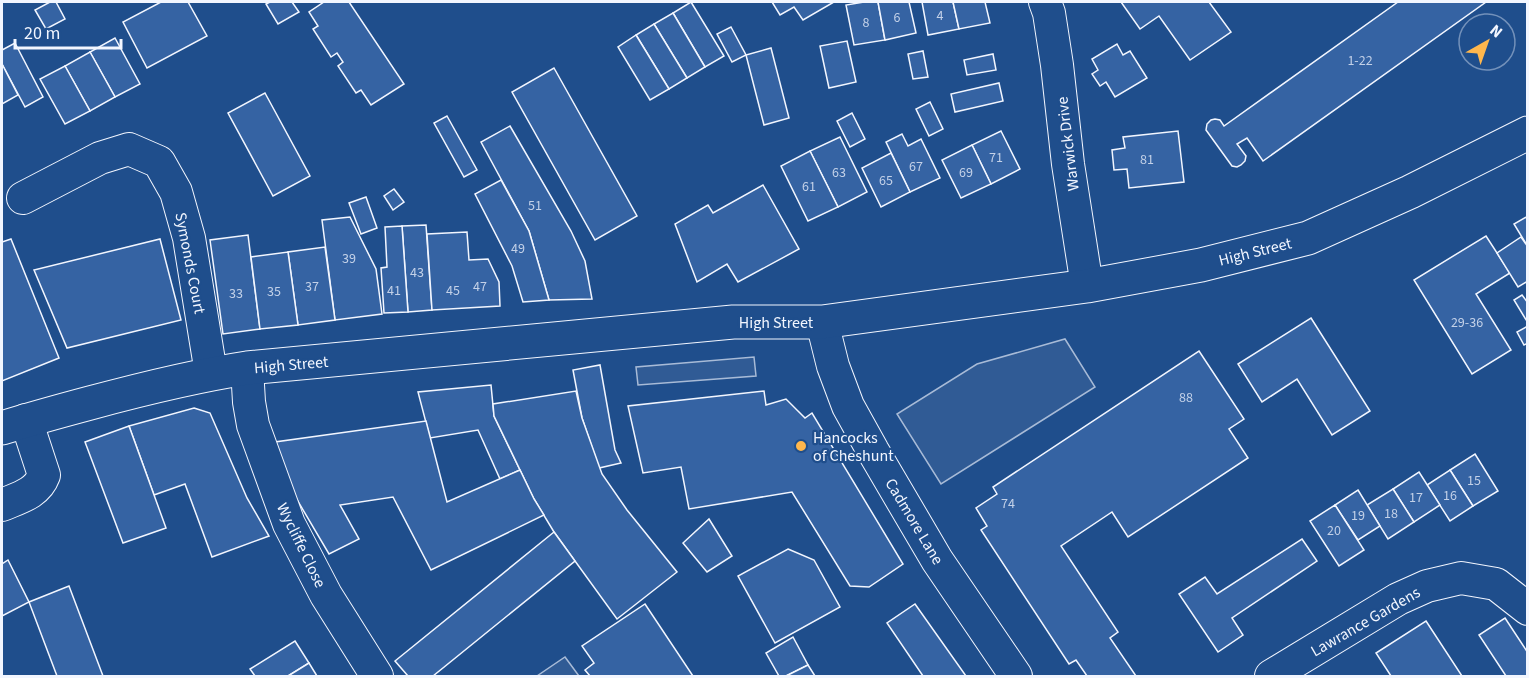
<svg xmlns="http://www.w3.org/2000/svg" width="1529" height="678" font-family="'Source Sans 3',sans-serif">
  <style>
    .parking { fill: #305b95; stroke: #a8bbd7; stroke-width: 1.5 }
    .building { fill: #3563a3; stroke: #f2f6ff; stroke-width: 1.5 }
    .lines { fill: none; stroke-linecap: round; stroke-linejoin: round }
    .minor-casing { stroke: #f2f6ff; stroke-width: 34 }
    .secondary-casing { stroke: #f2f6ff; stroke-width: 35 }
    .minor { stroke: #1f4e8c; stroke-width: 32 }
    .secondary { stroke: #1f4e8c; stroke-width: 33 }
    .poi-dot { fill: #ffb74d; stroke: #1f4e8c; stroke-width: 2 }
    .labels { text-anchor: middle; stroke-width: 4.5; stroke-linejoin: round; paint-order: stroke }
    .number-label { font-size: 14px; fill: #c3d1e8 }
    .street-label { font-size: 16px; fill: #f2f6ff; stroke: #1f4e8c }
    .poi-label { font-size: 16px; fill: #f2f6ff; stroke: #1f4e8c; text-anchor: start }
  </style>
  <rect width="100%" height="100%" fill="#1f4e8c"/>
  <g class="parking">
    <polygon points="1065,339 1095,387 941,484 897,414 977,364"/>
    <polygon points="754,357 756,376 638,385 636,367"/>
    <polygon points="565,657 579,676 537,676"/>
  </g>
  <g class="building">
    <polygon points="50,2 56,2 65,19 46,29 35,10"/>
    <polygon points="161,2 188,2 207,36 147,68 123,22"/>
    <polygon points="270,2 292,2 299,12 278,24 266,4"/>
    <polygon points="324,2 349,2 404,84 371,105 361,90 356,93 338,66 343,62 337,53 331,57 313,29 318,26 309,12"/>
    <polygon points="691,2 724,56 705,67 673,13"/>
    <polygon points="772,2 834,2 803,20 794,7 780,15"/>
    <polygon points="864,2 878,2 885,40 854,45 846,5"/>
    <polygon points="878,2 909,2 916,33 885,40"/>
    <polygon points="922,2 953,2 959,29 928,35"/>
    <polygon points="953,2 985,2 990,23 959,29"/>
    <polygon points="1121,2 1209,2 1231,32 1190,60 1159,16 1140,29"/>
    <polygon points="1398,2 1486,2 1263,161 1247,138 1237,144 1246,156 1245,161 1241,165 1237,167 1232,166 1206,130 1207,124 1211,120 1215,119 1220,120 1224,126"/>
    <polygon points="673,13 705,67 687,78 654,24"/>
    <polygon points="654,24 687,78 669,89 636,35"/>
    <polygon points="731,27 746,55 732,62 717,34"/>
    <polygon points="636,35 669,89 650,100 618,47"/>
    <polygon points="115,38 140,84 115,97 90,52"/>
    <polygon points="847,41 856,82 829,88 820,46"/>
    <polygon points="15,43 43,97 25,107 2,64 2,50"/>
    <polygon points="1117,44 1123,55 1130,51 1147,78 1115,97 1106,82 1100,86 1092,74 1098,70 1092,59"/>
    <polygon points="771,48 789,118 764,125 746,55"/>
    <polygon points="923,51 928,77 913,79 908,54"/>
    <polygon points="90,52 115,97 90,111 65,66"/>
    <polygon points="993,54 996,70 967,75 964,60"/>
    <polygon points="2,64 18,95 2,104"/>
    <polygon points="65,66 90,111 65,124 40,79"/>
    <polygon points="554,68 637,216 595,240 512,92"/>
    <polygon points="999,83 1003,101 955,112 951,94"/>
    <polygon points="265,93 310,176 273,196 228,113"/>
    <polygon points="930,102 943,129 929,136 916,109"/>
    <polygon points="852,113 865,139 850,147 837,121"/>
    <polygon points="447,116 477,170 464,177 434,123"/>
    <polygon points="510,126 571,231 585,261 592,299 549,300 529,231 481,142"/>
    <polygon points="1001,131 1020,169 991,184 972,145"/>
    <polygon points="1178,131 1184,182 1129,188 1127,169 1114,170 1112,150 1125,148 1123,137"/>
    <polygon points="902,134 908,146 921,139 940,178 910,192 886,142"/>
    <polygon points="840,137 867,192 838,207 810,151"/>
    <polygon points="972,145 991,184 961,198 942,160"/>
    <polygon points="810,151 838,207 808,221 781,166"/>
    <polygon points="891,153 910,192 881,207 862,168"/>
    <polygon points="501,180 529,231 549,300 523,302 512,266 475,194"/>
    <polygon points="763,185 799,249 738,282 727,264 697,282 675,224 708,205 713,213"/>
    <polygon points="394,189 404,202 393,210 384,196"/>
    <polygon points="366,197 377,228 361,234 349,203"/>
    <polygon points="1528,216 1528,247 1514,224"/>
    <polygon points="350,217 376,269 382,314 335,320 322,220"/>
    <polygon points="426,225 432,310 408,312 402,226"/>
    <polygon points="402,226 408,312 384,313 381,268 387,267 385,227"/>
    <polygon points="467,232 469,260 488,259 499,282 500,306 432,310 427,234"/>
    <polygon points="248,235 260,329 223,334 210,240"/>
    <polygon points="1486,236 1510,273 1476,294 1511,350 1472,374 1414,280"/>
    <polygon points="1521,237 1528,247 1528,281 1518,287 1497,253"/>
    <polygon points="11,239 59,358 2,381 2,242"/>
    <polygon points="160,239 181,320 67,348 34,270"/>
    <polygon points="325,247 335,320 298,325 288,252"/>
    <polygon points="288,252 298,325 260,329 251,257"/>
    <polygon points="1522,295 1528,303 1528,323 1514,300"/>
    <polygon points="1311,318 1370,411 1332,435 1297,379 1262,402 1238,364"/>
    <polygon points="1528,326 1528,343 1524,345 1517,332"/>
    <polygon points="1199,351 1244,419 1229,429 1248,458 1128,537 1112,512 1061,546 1118,632 1110,638 1136,676 1087,676 1076,660 1069,664 981,530 987,526 976,508 997,494 993,487"/>
    <polygon points="600,365 615,450 621,463 599,468 582,418 573,370"/>
    <polygon points="491,385 494,416 520,470 500,479 478,430 430,438 418,392"/>
    <polygon points="576,391 582,418 602,474 627,510 677,572 617,619 554,532 534,499 494,416 493,404"/>
    <polygon points="764,391 766,405 786,399 805,418 812,413 903,564 869,587 850,586 792,492 689,509 681,467 643,473 628,406"/>
    <polygon points="194,408 210,413 247,498 269,536 212,557 185,484 154,495 129,426"/>
    <polygon points="426,421 447,502 520,470 534,499 544,515 431,570 393,497 340,505 359,539 329,554 276,464 275,442"/>
    <polygon points="129,426 166,528 123,543 85,442"/>
    <polygon points="1475,454 1498,491 1473,506 1450,470"/>
    <polygon points="1450,470 1473,506 1450,521 1427,485"/>
    <polygon points="1419,472 1440,505 1414,522 1393,489"/>
    <polygon points="1393,489 1414,522 1388,539 1367,505"/>
    <polygon points="1358,490 1380,526 1358,540 1335,505"/>
    <polygon points="1335,505 1364,550 1339,566 1310,521"/>
    <polygon points="709,519 732,556 707,572 683,543"/>
    <polygon points="554,532 575,561 433,676 408,676 395,661"/>
    <polygon points="1302,539 1317,561 1232,618 1243,635 1218,652 1179,594 1205,577 1217,594"/>
    <polygon points="788,549 814,560 840,607 775,643 738,576"/>
    <polygon points="8,560 29,602 2,616 2,564"/>
    <polygon points="69,586 103,676 57,676 29,602"/>
    <polygon points="645,604 693,676 590,676 585,670 594,663 582,646"/>
    <polygon points="915,604 966,676 923,676 887,623"/>
    <polygon points="1505,618 1528,653 1528,676 1506,676 1479,635"/>
    <polygon points="1426,621 1462,676 1391,676 1376,653"/>
    <polygon points="793,637 808,665 786,676 779,676 766,653"/>
    <polygon points="295,641 309,663 288,676 255,676 250,669"/>
    <polygon points="309,663 317,676 288,676"/>
    <polygon points="808,665 815,676 786,676"/>
  </g>
  <g class="lines">
    <g class="minor-casing">
      <g id="minor">
        <polyline points="1045,2 1049,13 1057,65 1068,164 1087,286"/>
        <polyline points="23,198 100,158 129,149 159,162 176,192 189,238 211,373"/>
        <polyline points="822,322 833,366 848,406 873,451 937,560 1016,676"/>
        <polyline points="247,368 249,402 253,425 289,524 326,595 377,676"/>
        <path d="M2 505C18 498 37 494 44 475L26 420"/>
        <polyline points="1271,676 1398,599 1427,586 1461,578 1496,584 1528,609"/>
      </g>
    </g>
    <g class="secondary-casing">
      <path id="secondary" d="M2 428C31 419 60 411 90 403 142 389 194 376 247 368L733 322H822L1087 286 1201 265 1308 238 1410 192 1528 133"/>
    </g>
    <use href="#minor" class="minor"/>
    <use href="#secondary" class="secondary"/>
  </g>
  <circle class="poi-dot" cx="801" cy="446" r="6"/>
  <g class="labels">
    <g class="number-label">
      <text x="940" y="20">4</text>
      <text x="897" y="22">6</text>
      <text x="866" y="27">8</text>
      <text x="1360" y="65">1-22</text>
      <text x="996" y="162">71</text>
      <text x="1147" y="164">81</text>
      <text x="916" y="171">67</text>
      <text x="839" y="177">63</text>
      <text x="966" y="177">69</text>
      <text x="886" y="185">65</text>
      <text x="809" y="191">61</text>
      <text x="535" y="210">51</text>
      <text x="518" y="253">49</text>
      <text x="349" y="263">39</text>
      <text x="417" y="277">43</text>
      <text x="312" y="291">37</text>
      <text x="480" y="291">47</text>
      <text x="394" y="295">41</text>
      <text x="453" y="295">45</text>
      <text x="274" y="296">35</text>
      <text x="236" y="298">33</text>
      <text x="1467" y="327">29-36</text>
      <text x="1186" y="402">88</text>
      <text x="1474" y="485">15</text>
      <text x="1450" y="500">16</text>
      <text x="1416" y="502">17</text>
      <text x="1008" y="508">74</text>
      <text x="1391" y="518">18</text>
      <text x="1358" y="520">19</text>
      <text x="1334" y="535">20</text>
    </g>
    <g class="street-label">
      <text transform="translate(1067 144) rotate(-97)" y="6">Warwick Drive</text>
      <text transform="translate(1255 251) rotate(-14)" y="6">High Street</text>
      <text transform="translate(191 263) rotate(79)" y="6">Symonds Court</text>
      <text x="776" y="328">High Street</text>
      <text transform="translate(291 364) rotate(-5)" y="6">High Street</text>
      <text transform="translate(915 521) rotate(59)" y="6">Cadmore Lane</text>
      <text transform="translate(302 545) rotate(64)" y="6">Wycliffe Close</text>
      <text transform="translate(1365 621) rotate(-30)" y="6">Lawrance Gardens</text>
    </g>
    <g class="poi-label">
      <text x="813" y="443">Hancocks<tspan x="813" dy="18">of Cheshunt</tspan></text>
    </g>
  </g>
  <rect width="1529" height="678" fill="none" stroke="#f2f6ff" stroke-width="6"/>
  <g transform="translate(1487 42) rotate(40)"><circle r="28" fill="#1f4e8c" stroke="#7391ba" stroke-width="1.5"/>
  <path d="M0-4.5L10 22L0 15L-10 22Z" fill="#ffb74d"/>
  <text y="-9" font-size="16" font-weight="bold" text-anchor="middle" fill="#f2f6ff">N</text>
  </g>
  <path d="M15 39v9h106v-9" fill="none" stroke="#f2f6ff" stroke-width="3"/>
  <text x="24" y="39" font-size="18" fill="#f2f6ff" stroke="#1f4e8c" stroke-width="4.5" paint-order="stroke">20 m</text>
</svg>
